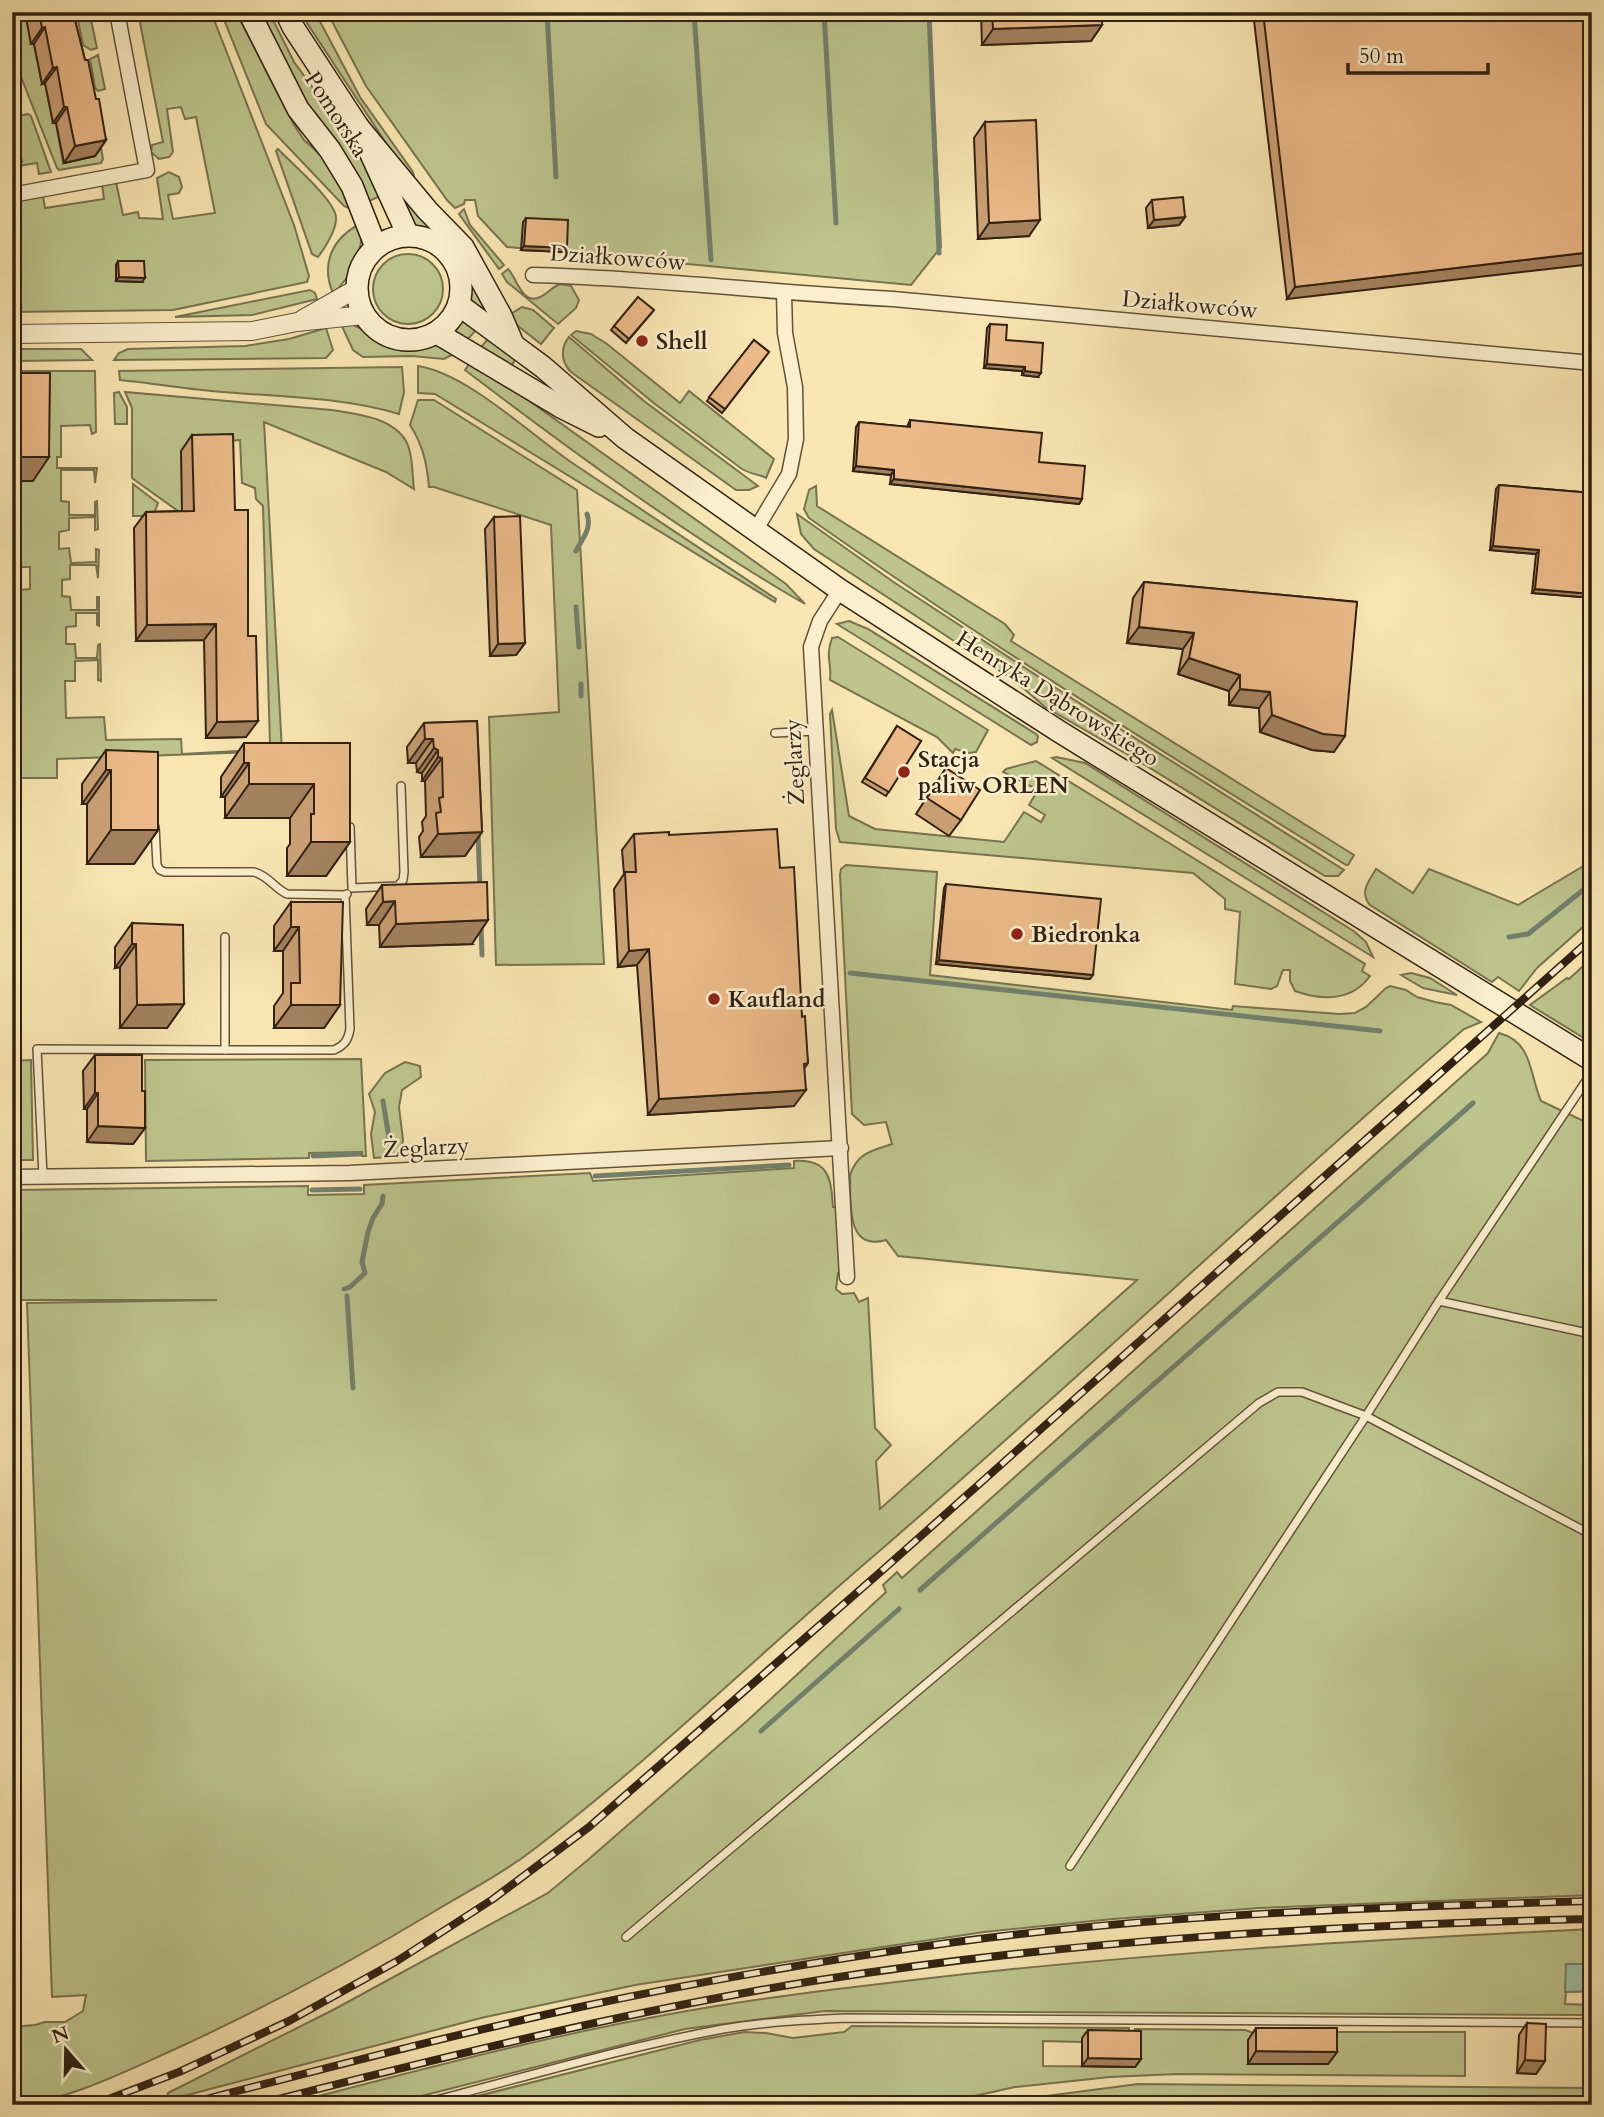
<svg xmlns="http://www.w3.org/2000/svg" width="1604" height="2117" font-family="Cardo,serif">
  <style>
    .green { fill: #bdc58d; stroke: #777350; stroke-width: 2 }
    .water { fill: #9ec0a9; stroke: #72806d; stroke-width: 2 }
    .lines { fill: none; stroke-linecap: round; stroke-linejoin: round }
    .stream { stroke: #72806d; stroke-width: 5 }
    .service-casing { stroke: #63523a; stroke-width: 10 }
    .minor-casing { stroke: #63523a; stroke-width: 17 }
    .tertiary-casing { stroke: #63523a; stroke-width: 20 }
    .secondary-casing { stroke: #312112; stroke-width: 24 }
    .service { stroke: #fbefcd; stroke-width: 7 }
    .minor { stroke: #fbefcd; stroke-width: 14 }
    .tertiary { stroke: #fbefcd; stroke-width: 18 }
    .secondary { stroke: #fbefcd; stroke-width: 21 }
    .rail-casing { stroke: #312112; stroke-width: 8 }
    .rail { stroke: #fbefcd; stroke-width: 5; stroke-dasharray: 16; stroke-linecap: butt }
    .wall { fill: #caa075; stroke: #312112; stroke-width: 2 }
    .shaded-wall { fill: #a4825f; stroke: #312112; stroke-width: 2 }
    .building { fill: #ebba88; stroke: #312112; stroke-width: 2 }
    .poi-dot { fill: #8f2418; stroke: #fbefcd; stroke-width: 2.5 }
    .labels { text-anchor: middle; stroke-width: 5; stroke-linejoin: round; paint-order: stroke }
    .street-label { font-size: 23px; fill: #312112; stroke: #fbefcd }
    .poi-label { font-size: 23px; font-weight: bold; fill: #312112; stroke: #fbefcd; text-anchor: start }
  </style>
  <rect width="100%" height="100%" fill="#f9e6b2"/>
  <filter id="stains"><feTurbulence type="fractalNoise" baseFrequency=".00286" numOctaves="4"/><feColorMatrix values="0 0 0 0 .2 0 0 0 0 .09 0 0 0 0 .02 0 0 0 .5 -.17"/></filter>
  <radialGradient id="worn" r=".72"><stop offset=".6" stop-color="#630" stop-opacity="0"/><stop offset="1" stop-color="#630" stop-opacity=".3"/></radialGradient>
  <g class="green">
    <polygon points="12,12 25,12 31,44 34,44 42,84 45,83 53,123 56,123 63,162 100,142 103,159 101,163 59,170 57,168 12,54"/>
    <polygon points="138,12 211,12 294,225 309,276 307,282 173,310 12,312 12,201 43,196 45,208 104,199 102,185 116,182 123,215 138,212 139,218 163,219 157,178 169,172 179,177 182,187 179,193 168,195 173,219 215,213 196,117 185,119 181,107 167,109 173,152 169,157 159,159 151,152 152,145 163,142"/>
    <polygon points="221,12 236,12 293,123 304,140 330,163 342,181 351,209 344,206 266,124"/>
    <polygon points="259,12 269,12 294,62 348,136 366,165 380,196 365,203 301,95"/>
    <polygon points="302,12 315,12 360,97 413,172 414,176 411,181 307,23"/>
    <polygon points="327,12 929,12 941,247 911,285 507,247 478,216 475,200 465,200 464,204 455,208 447,200 366,86"/>
    <polygon points="90,15 97,48 91,50 83,45 78,20 81,17"/>
    <polygon points="98,55 105,89 98,91 95,88 90,59"/>
    <polygon points="28,114 31,116 51,172 39,174 37,163 12,167 12,164 22,162 18,139 12,140 12,117"/>
    <path d="M278 149C291 163 334 199 336 217 337 229 325 248 318 257L312 254 276 151Z"/>
    <polygon points="409,201 442,238 414,226 399,206"/>
    <polygon points="464,209 470,225 504,265 499,269 459,214"/>
    <path d="M362 223C363 249 354 275 333 293 320 263 333 237 362 223Z"/>
    <circle cx="408" cy="289" r="35"/>
    <polygon points="464,266 490,312 484,320 470,297"/>
    <path d="M508 269C517 278 522 306 540 297 547 294 552 287 560 284L571 286 579 300 576 308 558 324 507 282 502 274Z"/>
    <polygon points="310,290 315,293 317,299 252,315 175,317"/>
    <polygon points="522,307 533,310 554,328 541,344 518,326 509,315"/>
    <polygon points="460,317 478,328 467,340 453,330"/>
    <polygon points="349,323 393,344 415,346 439,343 456,353 444,359 412,356 363,357 353,350 341,324"/>
    <polygon points="326,328 333,350 326,358 114,360 119,353 128,349 245,346 289,339"/>
    <path d="M576 331 591 334 607 344 680 403 689 391 774 459 766 478C760 474 752 475 742 469L655 404 571 335Z"/>
    <path d="M569 337 644 401 758 486 749 490H736L571 372C561 362 560 348 569 337Z"/>
    <polygon points="488,339 516,358 510,368 480,348"/>
    <polygon points="12,349 81,349 92,360 12,361"/>
    <path d="M472 360 786 584 805 604C686 535 574 453 465 370Z"/>
    <path d="M418 366C466 373 529 433 571 462 639 508 708 554 776 599L775 602 435 394 418 393Z"/>
    <path d="M402 367 404 392 399 414C338 396 274 397 211 391 181 388 150 383 120 380L119 371Z"/>
    <path d="M12 371H95L96 432 92 434 90 425 61 426V457H57V468H97L95 483 94 470H61V501L69 502V515H95V502L97 501 98 529 95 530V517L69 518V530L59 532V549L69 548 71 563 96 562V549L99 550 98 578 96 565H70V579L62 580V596L70 597 71 610H97V597H99V626L97 625V613H76V626L66 627V644H75L76 658H97L98 645 100 644 101 681 98 680V660L75 661V681H65L66 718 104 717 106 740 181 739 182 754 273 749 270 745 263 506 256 499 255 488 242 483 240 440 227 441 189 519 132 478V408L125 392 332 410C356 414 392 417 406 441 413 454 412 474 414 489L386 472 264 422 282 751 57 759V778H12V758H20L19 590 30 589V567H18V522L12 521V481L33 480 12 396Z"/>
    <polygon points="119,392 127,407 127,424 115,424 114,393"/>
    <path d="M418 400H434L577 490 604 964 496 965 489 717 559 712 551 525 434 487H429C427 464 423 445 410 425Z"/>
    <polygon points="133,484 158,503 153,516 133,516"/>
    <path d="M816 486 817 506 1005 624 1014 635 1011 641 1354 855 1348 865H1346C1165 753 983 641 809 518L804 509 809 490Z"/>
    <polygon points="797,514 895,583 1062,692 1344,870 1338,876 1325,876 1137,760 1045,707 1015,681 814,549 801,534"/>
    <polygon points="849,621 868,629 1036,734 1038,736 1037,742 1031,745 837,624"/>
    <path d="M838 637 988 730 976 752 969 753 955 749 953 753 937 737 830 680C832 663 825 658 832 638Z"/>
    <path d="M832 710 849 816 875 829 1004 842 1024 812 1041 822 1045 815 1029 805 1038 790 1003 772 1006 769 1036 761 1365 964 1362 971 1370 976C1352 1001 1323 1001 1295 991L1290 981V970H1283L1277 986 1271 989 1235 984 1240 912 1225 909V899L1193 873 840 842 836 829 830 714Z"/>
    <polygon points="1056,757 1085,763 1355,932 1366,942 1373,957 1052,758"/>
    <path d="M1592 861V919L1537 968 1519 991 1498 977 1492 982 1370 905C1359 892 1369 881 1376 869L1413 893 1429 869 1518 905Z"/>
    <path d="M846 865 937 872 930 975 1232 1010 1233 1006 1339 1014 1355 1013 1366 1007 1386 988 1390 986 1406 990 1417 997 1435 1002 1451 1005 1481 1022 1464 1029C1261 1205 1066 1391 862 1566 751 1662 645 1765 529 1853 500 1875 466 1892 435 1911 354 1960 270 2005 184 2045 139 2065 61 2105 12 2105V2027L35 2025 45 2022H65L83 2011 86 1995 52 1997 27 1303 217 1300H12V1190L308 1186V1195L364 1194V1185L590 1173 593 1181 794 1168V1161C829 1159 831 1178 833 1207H838L841 1269 838 1273 836 1289 842 1294 854 1293 859 1302 868 1298 875 1428 891 1445 876 1461 880 1509 1137 1280 898 1256 886 1240C845 1252 851 1201 850 1175 858 1152 872 1151 892 1144L886 1122 864 1125 852 1114 840 875 841 869Z"/>
    <polygon points="1592,958 1592,1043 1530,1005 1567,978 1569,979"/>
    <polygon points="1411,973 1430,978 1457,995 1423,988 1401,975"/>
    <path d="M1499 1033C1533 1042 1529 1073 1541 1101L1592 1125V1895L1259 1908 1113 1919 984 1932 856 1951 635 1985 481 2018 176 2098 170 2100 167 2097 168 2093 333 2010 548 1893 589 1859 748 1720 886 1592 883 1585 897 1572 902 1578 1488 1053Z"/>
    <polygon points="361,1059 366,1156 362,1156 362,1152 309,1153 309,1158 146,1161 145,1060"/>
    <polygon points="31,1060 33,1160 12,1160 12,1061"/>
    <polygon points="405,1062 420,1066 421,1077 402,1090 399,1107 403,1140 400,1156 374,1158 371,1134 375,1112 369,1094 385,1073"/>
    <polygon points="12,1779 19,1978 12,1985"/>
    <path d="M1592 1929V1991L1566 1992 1565 2004 1592 2005V2015L825 2011 685 2029 386 2105H283C410 2073 537 2038 665 2015 750 1999 836 1989 922 1979 1145 1953 1368 1940 1592 1929Z"/>
    <polygon points="852,2026 1129,2028 1129,2039 1083,2038 1082,2042 1043,2041 1043,2066 1135,2067 1135,2029 1245,2030 1251,2032 1257,2040 1248,2064 1328,2064 1328,2032 1465,2032 1465,2076 1177,2074 1110,2077 1015,2087 934,2105 442,2105 700,2040 744,2032 766,2033 793,2038 844,2032"/>
    <polygon points="1138,2084 1592,2088 1592,2105 979,2105"/>
  </g>
  <polygon class="water" points="1566,1964 1592,1964 1592,1991 1565,1992"/>
  <g class="lines">
    <g class="stream">
      <polyline points="547,12 556,177"/>
      <polyline points="694,12 711,260"/>
      <polyline points="824,12 836,223"/>
      <polyline points="929,12 939,253"/>
      <path d="M576 551C583 537 592 529 587 514"/>
      <polyline points="576,607 579,647"/>
      <polyline points="581,684 581,696"/>
      <polyline points="478,832 480,889"/>
      <polyline points="481,926 482,955"/>
      <polyline points="1509,937 1528,934 1592,883"/>
      <polyline points="850,973 1380,1031"/>
      <polyline points="383,1101 391,1150"/>
      <polyline points="313,1156 359,1154"/>
      <polyline points="595,1176 789,1165"/>
      <polyline points="312,1190 360,1189"/>
      <polyline points="344,1289 350,1287 365,1273 362,1262 368,1232 373,1218 382,1204 383,1196"/>
      <polyline points="347,1296 353,1388"/>
      <polyline points="920,1590 1473,1103"/>
      <polyline points="761,1731 899,1609"/>
    </g>
    <g class="service-casing">
      <g id="service">
        <polyline points="775,733 815,731"/>
        <path d="M155 827 157 865 160 870 165 872H254C269 876 274 888 287 894L345 895 347 894"/>
        <polyline points="350,827 352,888 398,886 403,880 404,872 401,786"/>
        <path d="M225 1050H334C345 1045 348 1040 350 1029L345 895"/>
        <polyline points="43,1176 37,1049 225,1050 225,937"/>
        <polyline points="1439,1301 1592,1334"/>
        <polyline points="1070,1866 1366,1416 1439,1301 1592,1072"/>
        <polyline points="626,1937 1259,1403 1278,1392 1302,1392 1366,1416 1592,1535"/>
        <path d="M417 2105C519 2079 620 2048 723 2029 763 2022 804 2020 845 2018L1592 2023"/>
      </g>
    </g>
    <g class="minor-casing">
      <g id="minor">
        <polyline points="12,195 147,170 117,12"/>
        <path d="M533 275C654 278 773 293 893 299L1592 363"/>
        <polyline points="755,531 789,474 796,439 795,387 785,333 784,293"/>
        <polyline points="840,590 820,621 811,647 847,1277"/>
        <polyline points="12,1177 350,1173 841,1148"/>
      </g>
    </g>
    <g class="tertiary-casing">
      <g id="tertiary">
        <polyline points="303,319 356,289"/>
        <polyline points="12,334 252,331 297,322 364,315"/>
      </g>
    </g>
    <g class="secondary-casing">
      <g id="secondary">
        <polyline points="249,12 298,109 330,150 352,186 376,247"/>
        <polyline points="286,12 293,27 359,128 408,235"/>
        <polyline points="359,128 427,210 463,247 501,316 513,344"/>
        <circle cx="409" cy="288" r="52"/>
        <polyline points="459,305 543,367 625,438 840,590 1060,732 1592,1060"/>
        <polyline points="437,333 561,407 599,426"/>
      </g>
    </g>
    <use href="#service" class="service"/>
    <use href="#minor" class="minor"/>
    <use href="#tertiary" class="tertiary"/>
    <use href="#secondary" class="secondary"/>
    <g class="rail-casing">
      <g id="rail">
        <polyline points="93,2105 179,2072 289,2021 397,1961 493,1899 589,1827 885,1568 1592,938"/>
        <path d="M183 2105C315 2071 447 2036 580 2007 701 1981 825 1960 948 1943 1161 1914 1377 1907 1592 1901"/>
        <path d="M255 2105C439 2058 624 2012 813 1981 1071 1940 1331 1925 1592 1919"/>
      </g>
    </g>
    <use href="#rail" class="rail"/>
  </g>
  <g class="wall">
    <polygon points="25,12 73,12 85,60 106,140 95,156 64,163 56,123 53,123 45,83 42,84 34,44 31,44"/>
    <polygon points="981,12 1102,12 1102,25 1091,41 982,45"/>
    <polygon points="1253,12 1592,12 1287,299"/>
    <polygon points="985,122 1029,236 978,239 974,138"/>
    <polygon points="1152,200 1185,217 1179,225 1148,228 1146,208"/>
    <polygon points="526,218 567,248 564,252 521,250 523,222"/>
    <polygon points="118,261 142,282 116,281 116,265"/>
    <polygon points="654,310 626,343 611,330 614,326"/>
    <polygon points="990,324 1006,340 1038,377 1022,375 1022,371 984,368 987,328"/>
    <polygon points="754,340 769,352 722,413 707,401"/>
    <polygon points="910,420 1082,499 1079,504 890,484 891,475 853,471 856,427 859,422 907,427"/>
    <polygon points="192,435 235,510 246,737 206,738 204,640 136,641 134,528 146,512 182,511 181,451"/>
    <polygon points="1499,485 1592,493 1592,598 1532,593 1536,554 1490,550 1496,489"/>
    <polygon points="494,517 525,643 516,655 490,656 485,529"/>
    <polygon points="1144,582 1357,602 1334,752 1312,750 1260,732 1259,708 1229,705 1229,691 1178,674 1183,649 1127,643 1133,598"/>
    <polygon points="477,721 482,832 465,856 421,857 419,837 423,831 422,822 426,816 425,781 422,781 422,773 417,772 416,763 408,763 407,747 424,723"/>
    <polygon points="897,726 921,741 886,796 862,782"/>
    <polygon points="244,743 350,743 350,842 326,876 287,876 287,848 290,844 290,818 225,818 225,797 221,797 221,777"/>
    <polygon points="106,750 158,830 134,864 87,864 87,804 82,804 82,784"/>
    <polygon points="946,768 961,820 949,836 916,814"/>
    <polygon points="634,834 669,835 780,868 802,1017 808,1063 804,1069 794,1106 648,1115 637,965 618,967 614,889 624,874 622,850"/>
    <polygon points="946,884 1090,979 936,964 944,888"/>
    <polygon points="382,885 472,944 380,947 379,925 367,925 366,909"/>
    <polygon points="291,902 340,1005 324,1028 274,1028 274,1006 283,993 283,951 274,951 274,926"/>
    <polygon points="132,923 184,1004 167,1028 120,1028 120,967 115,968 115,947"/>
    <polygon points="95,1055 142,1091 145,1128 133,1144 87,1142 87,1109 84,1109 83,1071"/>
    <polygon points="1527,2023 1545,2061 1536,2074 1517,2073 1519,2035"/>
    <polygon points="1256,2028 1337,2052 1328,2064 1248,2064 1248,2040"/>
    <polygon points="1088,2030 1141,2059 1135,2067 1082,2066 1082,2038"/>
  </g>
  <g class="shaded-wall">
    <polygon points="1102,25 1091,41 982,45 993,29"/>
    <polygon points="45,27 34,44 31,44 42,28"/>
    <polygon points="57,67 45,83 42,84 53,68"/>
    <polygon points="64,107 67,107 56,123 53,123"/>
    <polygon points="106,140 95,156 64,163 75,146"/>
    <polygon points="1185,217 1179,225 1148,228 1154,220"/>
    <polygon points="1040,220 1029,236 978,239 989,223"/>
    <polygon points="524,246 567,248 564,252 521,250"/>
    <polygon points="1592,252 1592,264 1287,299 1295,287"/>
    <polygon points="119,277 145,278 142,282 116,281"/>
    <polygon points="987,364 1025,367 1022,371 984,368"/>
    <polygon points="1025,371 1041,373 1038,377 1022,375"/>
    <polygon points="12,457 49,457 33,481 12,481"/>
    <polygon points="856,466 894,470 891,475 853,471"/>
    <polygon points="894,479 1082,499 1079,504 890,484"/>
    <polygon points="1493,546 1539,550 1536,554 1490,550"/>
    <polygon points="1535,589 1592,594 1592,598 1532,593"/>
    <polygon points="216,624 204,640 136,641 147,625"/>
    <polygon points="1139,627 1194,633 1183,649 1127,643"/>
    <polygon points="525,643 516,655 490,656 498,644"/>
    <polygon points="1189,658 1240,675 1229,691 1178,674"/>
    <polygon points="1240,689 1270,692 1259,708 1229,705"/>
    <polygon points="1272,715 1345,736 1334,752 1312,750 1260,732"/>
    <polygon points="258,721 246,737 206,738 217,722"/>
    <polygon points="425,739 433,739 416,763 408,763"/>
    <polygon points="434,748 438,750 422,773 417,772"/>
    <polygon points="438,757 442,758 425,781 422,781"/>
    <polygon points="244,763 249,763 225,797 221,797"/>
    <polygon points="106,770 111,770 87,804 82,804"/>
    <polygon points="249,784 314,784 290,818 225,818"/>
    <polygon points="111,830 158,830 134,864 87,864"/>
    <polygon points="482,832 465,856 421,857 438,834"/>
    <polygon points="311,842 350,842 326,876 287,876"/>
    <polygon points="395,901 379,925 367,925 383,902"/>
    <polygon points="488,920 472,944 380,947 396,924"/>
    <polygon points="291,927 299,927 283,951 274,951"/>
    <polygon points="132,944 136,944 120,967 115,968"/>
    <polygon points="649,949 637,965 618,967 629,951"/>
    <polygon points="939,960 1093,975 1090,979 936,964"/>
    <polygon points="184,1004 167,1028 120,1028 137,1005"/>
    <polygon points="291,1005 340,1005 324,1028 274,1028"/>
    <polygon points="806,1090 794,1106 648,1115 659,1099"/>
    <polygon points="95,1093 98,1093 87,1109 84,1109"/>
    <polygon points="98,1126 145,1128 133,1144 87,1142"/>
    <polygon points="1256,2051 1337,2052 1328,2064 1248,2064"/>
    <polygon points="1088,2058 1141,2059 1135,2067 1082,2066"/>
    <polygon points="1525,2060 1545,2061 1536,2074 1517,2073"/>
  </g>
  <g class="building">
    <polygon points="39,12 73,12 85,60 88,60 96,99 99,99 106,140 75,146 67,107 64,107 57,67 53,68 45,27 42,28"/>
    <polygon points="992,12 1102,12 1102,25 993,29"/>
    <polygon points="1263,12 1592,12 1592,252 1295,287"/>
    <polygon points="1036,120 1040,220 989,223 985,122"/>
    <polygon points="1183,197 1185,217 1154,220 1152,200"/>
    <polygon points="526,218 568,220 567,248 524,246"/>
    <polygon points="118,261 144,261 145,278 119,277"/>
    <polygon points="638,297 654,310 629,339 614,326"/>
    <polygon points="990,324 1007,325 1006,340 1043,343 1041,373 1025,371 1025,367 987,364"/>
    <polygon points="754,340 769,352 725,409 709,397"/>
    <polygon points="12,373 50,373 49,457 12,457"/>
    <polygon points="910,420 1042,433 1039,462 1085,466 1082,499 894,479 894,470 856,466 859,422 910,427"/>
    <polygon points="233,434 235,510 248,510 248,636 256,636 258,721 217,722 216,624 147,625 146,512 194,511 192,435"/>
    <polygon points="1499,485 1592,493 1592,594 1535,589 1539,550 1493,546"/>
    <polygon points="520,516 525,643 498,644 494,517"/>
    <polygon points="1144,582 1357,602 1345,736 1323,734 1272,715 1270,692 1240,689 1240,675 1189,658 1194,633 1139,627"/>
    <polygon points="477,721 482,832 438,834 436,813 441,812 439,798 443,797 442,758 438,757 438,750 434,748 433,739 425,739 424,723"/>
    <polygon points="897,726 921,741 889,792 865,778"/>
    <polygon points="244,743 350,743 350,842 311,842 311,814 314,814 314,784 249,784 249,763 244,763"/>
    <polygon points="106,750 158,752 158,830 111,830 111,770 106,770"/>
    <polygon points="946,768 980,790 961,820 927,798"/>
    <polygon points="777,829 780,868 794,867 802,1017 805,1016 808,1063 804,1064 806,1090 659,1099 649,949 629,951 625,872 636,872 634,834 669,832 669,835"/>
    <polygon points="487,882 488,920 396,924 395,901 383,902 382,885"/>
    <polygon points="946,884 1101,899 1093,975 939,960"/>
    <polygon points="291,902 343,902 340,1005 291,1005 291,983 300,983 299,927 291,927"/>
    <polygon points="132,923 183,925 184,1004 137,1005 136,944 132,944"/>
    <polygon points="95,1055 142,1055 142,1091 145,1091 145,1128 98,1126 98,1093 95,1093"/>
    <polygon points="1527,2023 1546,2024 1545,2061 1525,2060"/>
    <polygon points="1256,2028 1337,2028 1337,2052 1256,2051"/>
    <polygon points="1088,2030 1141,2031 1141,2059 1088,2058"/>
  </g>
  <g class="poi-dot">
    <circle cx="642" cy="341" r="7"/>
    <circle cx="904" cy="772" r="7"/>
    <circle cx="1017" cy="934" r="7"/>
    <circle cx="714" cy="999" r="7"/>
  </g>
  <g class="labels">
    <g class="street-label">
      <text transform="translate(337 114) rotate(57)" y="8">Pomorska</text>
      <text transform="translate(618 257) rotate(4)" y="8">Działkowców</text>
      <text transform="translate(1190 304) rotate(5)" y="8">Działkowców</text>
      <text transform="translate(1058 698) rotate(32)" y="8">Henryka Dąbrowskiego</text>
      <text transform="translate(794 762) rotate(-93)" y="8">Żeglarzy</text>
      <text transform="translate(426 1147) rotate(-3)" y="8">Żeglarzy</text>
    </g>
    <g class="poi-label">
      <text x="656" y="349">Shell</text>
      <text x="918" y="767">Stacja<tspan x="918" dy="26">paliw ORLEN</tspan></text>
      <text x="1031" y="942">Biedronka</text>
      <text x="728" y="1007">Kaufland</text>
    </g>
  </g>
  <rect width="1604" height="2117" fill="none" stroke="#f9e6b2" stroke-width="42"/>
  <rect x="14" y="14" width="1576" height="2089" fill="none" stroke="#312112" stroke-width="3.5"/>
  <rect x="21" y="21" width="1562" height="2075" fill="none" stroke="#312112" stroke-width="2"/>
  <g transform="translate(66 2050) rotate(340)" stroke="#fbefcd" stroke-width="5" paint-order="stroke">
  <path d="M0-5L12 26L0 18L-12 26Z" fill="#312112"/>
  <text y="-10" font-size="19" font-weight="bold" text-anchor="middle" fill="#312112">N</text>
  </g>
  <path d="M1348 63v10h140v-10" fill="none" stroke="#312112" stroke-width="3.5"/>
  <text x="1359" y="63" font-size="21" fill="#312112" stroke="#fbefcd" stroke-width="5" paint-order="stroke">50 m</text>
  <rect width="100%" height="100%" filter="url(#stains)"/>
  <rect width="100%" height="100%" fill="url(#worn)"/>
</svg>
